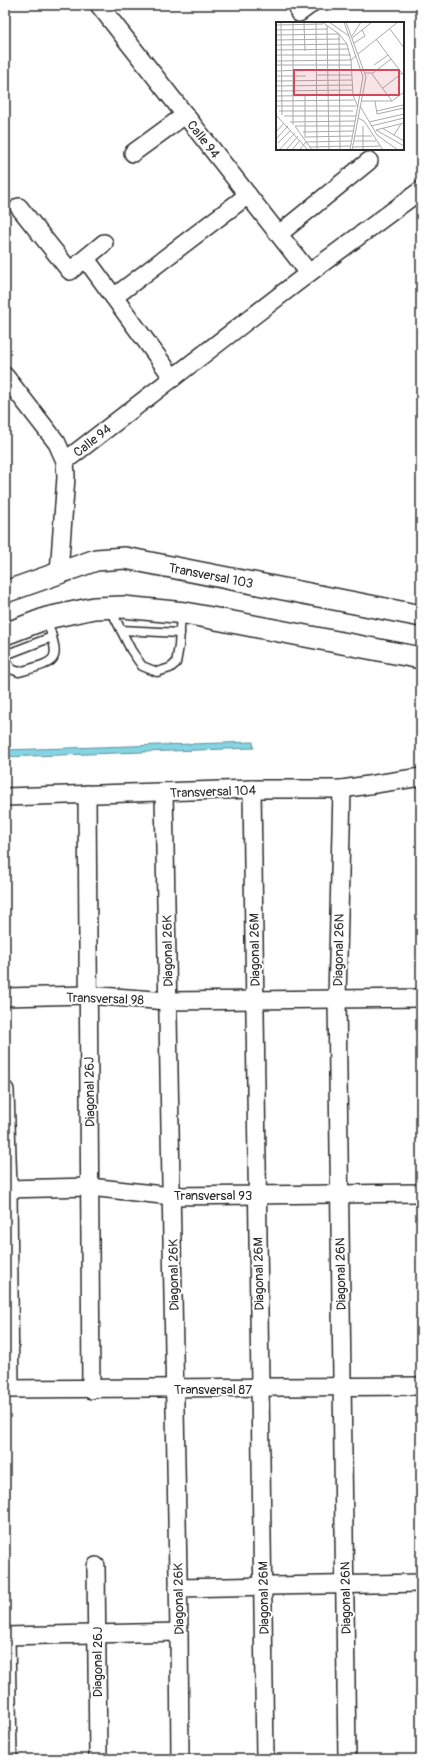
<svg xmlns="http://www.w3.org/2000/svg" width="426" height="1764" font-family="Pangolin,sans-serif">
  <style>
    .water { fill: #85d4e3; stroke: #619099 }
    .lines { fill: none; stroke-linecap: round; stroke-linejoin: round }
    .service-casing { stroke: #2b2b2b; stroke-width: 11 }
    .minor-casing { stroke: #2b2b2b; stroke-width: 20 }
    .tertiary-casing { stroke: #2b2b2b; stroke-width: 24 }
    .service { stroke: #fff; stroke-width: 8 }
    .minor { stroke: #fff; stroke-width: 17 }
    .tertiary { stroke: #fff; stroke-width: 21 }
    .labels { text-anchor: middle; stroke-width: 4; stroke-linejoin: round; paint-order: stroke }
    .street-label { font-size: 13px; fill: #2b2b2b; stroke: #fff }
    .inset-road { fill: none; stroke: #aaa; stroke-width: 1 }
    .view { fill: #d1495b; fill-opacity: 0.15; stroke: #d1495b; stroke-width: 2 }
    .inset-edge { fill: none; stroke: #2b2b2b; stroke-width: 2 }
  </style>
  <rect width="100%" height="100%" fill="#fff"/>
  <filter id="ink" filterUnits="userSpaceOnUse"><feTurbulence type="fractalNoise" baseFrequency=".025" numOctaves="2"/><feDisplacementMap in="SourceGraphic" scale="8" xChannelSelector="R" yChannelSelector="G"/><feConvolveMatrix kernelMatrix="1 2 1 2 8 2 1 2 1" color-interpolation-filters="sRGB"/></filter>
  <g filter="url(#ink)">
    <polygon class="water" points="253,742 254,748 5,757 5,750"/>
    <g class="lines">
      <g class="service-casing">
        <g id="service">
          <polyline points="110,608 131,650 142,666 157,672 170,668 176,663 179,646 181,613"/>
          <polyline points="121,630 180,633"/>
          <polyline points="5,655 52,637"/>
          <path d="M5 658 11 669 19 672C62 660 59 662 47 619"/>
        </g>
      </g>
      <g class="minor-casing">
        <g id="minor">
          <polyline points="99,5 309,273"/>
          <polyline points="299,13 310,5"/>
          <polyline points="133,153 185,115"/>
          <polyline points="19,207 70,271 104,243"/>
          <polyline points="279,234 369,161"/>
          <polyline points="86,259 173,378"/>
          <polyline points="114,297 248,195"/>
          <polyline points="5,376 57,443 65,461 66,477 59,572"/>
          <polyline points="65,461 309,273 421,190"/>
          <polyline points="252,789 265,1759"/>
          <polyline points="342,789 337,999 347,1759"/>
          <polyline points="164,792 179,1632 180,1759"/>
          <polyline points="87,794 91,1390"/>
          <polyline points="5,797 252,789 342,789 421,777"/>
          <polyline points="5,997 87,995 168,1001 421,998"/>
          <polyline points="5,1090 8,1189 10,1389"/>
          <polyline points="5,1189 90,1187 171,1196 421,1193"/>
          <polyline points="5,1389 421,1386"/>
          <polyline points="96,1566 98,1759"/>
          <polyline points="178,1588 421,1583"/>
          <polyline points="5,1636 179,1632"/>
          <polyline points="6,1636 8,1759"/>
        </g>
      </g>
      <g class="tertiary-casing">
        <g id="tertiary">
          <polyline points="5,592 96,560 125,558 421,616"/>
          <polyline points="5,634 47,618 94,608 123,607 185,613 421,658"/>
        </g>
      </g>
      <use href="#service" class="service"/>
      <use href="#minor" class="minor"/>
      <use href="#tertiary" class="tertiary"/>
    </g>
  </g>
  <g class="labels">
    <g class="street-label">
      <text transform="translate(204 139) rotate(52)" y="5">Calle 94</text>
      <text transform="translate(92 440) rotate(-38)" y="5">Calle 94</text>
      <text transform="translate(211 575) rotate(11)" y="5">Transversal 103</text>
      <text transform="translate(213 791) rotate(-2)" y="5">Transversal 104</text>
      <text transform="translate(254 950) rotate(-91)" y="5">Diagonal 26M</text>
      <text transform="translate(338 950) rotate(-89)" y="5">Diagonal 26N</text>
      <text transform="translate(167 951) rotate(-91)" y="5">Diagonal 26K</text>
      <text transform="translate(105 998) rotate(2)" y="5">Transversal 98</text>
      <text transform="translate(89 1092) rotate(-91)" y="5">Diagonal 26J</text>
      <text x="213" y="1200">Transversal 93</text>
      <text transform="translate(258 1274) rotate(-91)" y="5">Diagonal 26M</text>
      <text transform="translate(340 1274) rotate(-91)" y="5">Diagonal 26N</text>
      <text transform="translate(173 1275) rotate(-91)" y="5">Diagonal 26K</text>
      <text x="213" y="1394">Transversal 87</text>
      <text transform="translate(263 1598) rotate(-91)" y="5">Diagonal 26M</text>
      <text transform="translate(345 1598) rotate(-91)" y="5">Diagonal 26N</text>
      <text transform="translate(178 1599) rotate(-91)" y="5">Diagonal 26K</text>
      <text transform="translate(97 1662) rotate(-90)" y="5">Diagonal 26J</text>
    </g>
  </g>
  <g transform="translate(276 22)">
    <rect width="128" height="128" fill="#fff"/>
    <path class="inset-road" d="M5 0 6 93M17 0V103M40 0 41 128M46 0 63 12 71 22 75 38 77 73 82 85M53 0 73 14M68 0 87 55 74 128M70 0 90 55 76 128M28 1 29 29M0 3 47 2M51 4 53 128M114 7 128 26M0 8 52 7M63 12 64 128M0 13 62 12M76 14 85 0M76 16 96 0M100 17 128 54M0 18 64 17M78 21 89 14 86 8M0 23 71 22M0 28 73 27M82 32 122 0M0 33H75M0 39 75 38 80 34M0 43H75M98 43 112 33M40 48H76M0 49 26 48M89 51H97L115 37M96 52 116 79M40 53H76M0 54H30M0 59 76 58M0 64 76 63M107 66 126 51M0 69 76 68M29 72V114M0 74 77 73M0 79 78 78M85 79H116M99 79 101 92 128 86M116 79 128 70M0 84H80M84 84 101 113 122 128M3 89H77M101 89 127 83M0 93 32 128M8 94H80M82 96 88 99 107 128M14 100 79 99M93 100 128 92M19 104H78M19 104 36 128M87 104V128M95 104 128 96M106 106 128 119M100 108 128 124M100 108 128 101M0 110 8 101M27 110 77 109M118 113 125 102M79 114H96M28 115 76 114M0 117 12 104M78 119H100M2 121 15 108M34 125 75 124M77 125 104 124M3 128 19 111M10 128 22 114M16 128 24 118M23 128 30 120 75 119"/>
    <path class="view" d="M18 48H123V73H18Z"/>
    <rect width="128" height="128" class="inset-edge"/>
  </g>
  <rect width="426" height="1764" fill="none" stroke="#fff" stroke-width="20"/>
  <rect x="10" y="10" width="406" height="1744" fill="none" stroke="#2b2b2b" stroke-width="1.5" filter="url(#ink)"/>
</svg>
